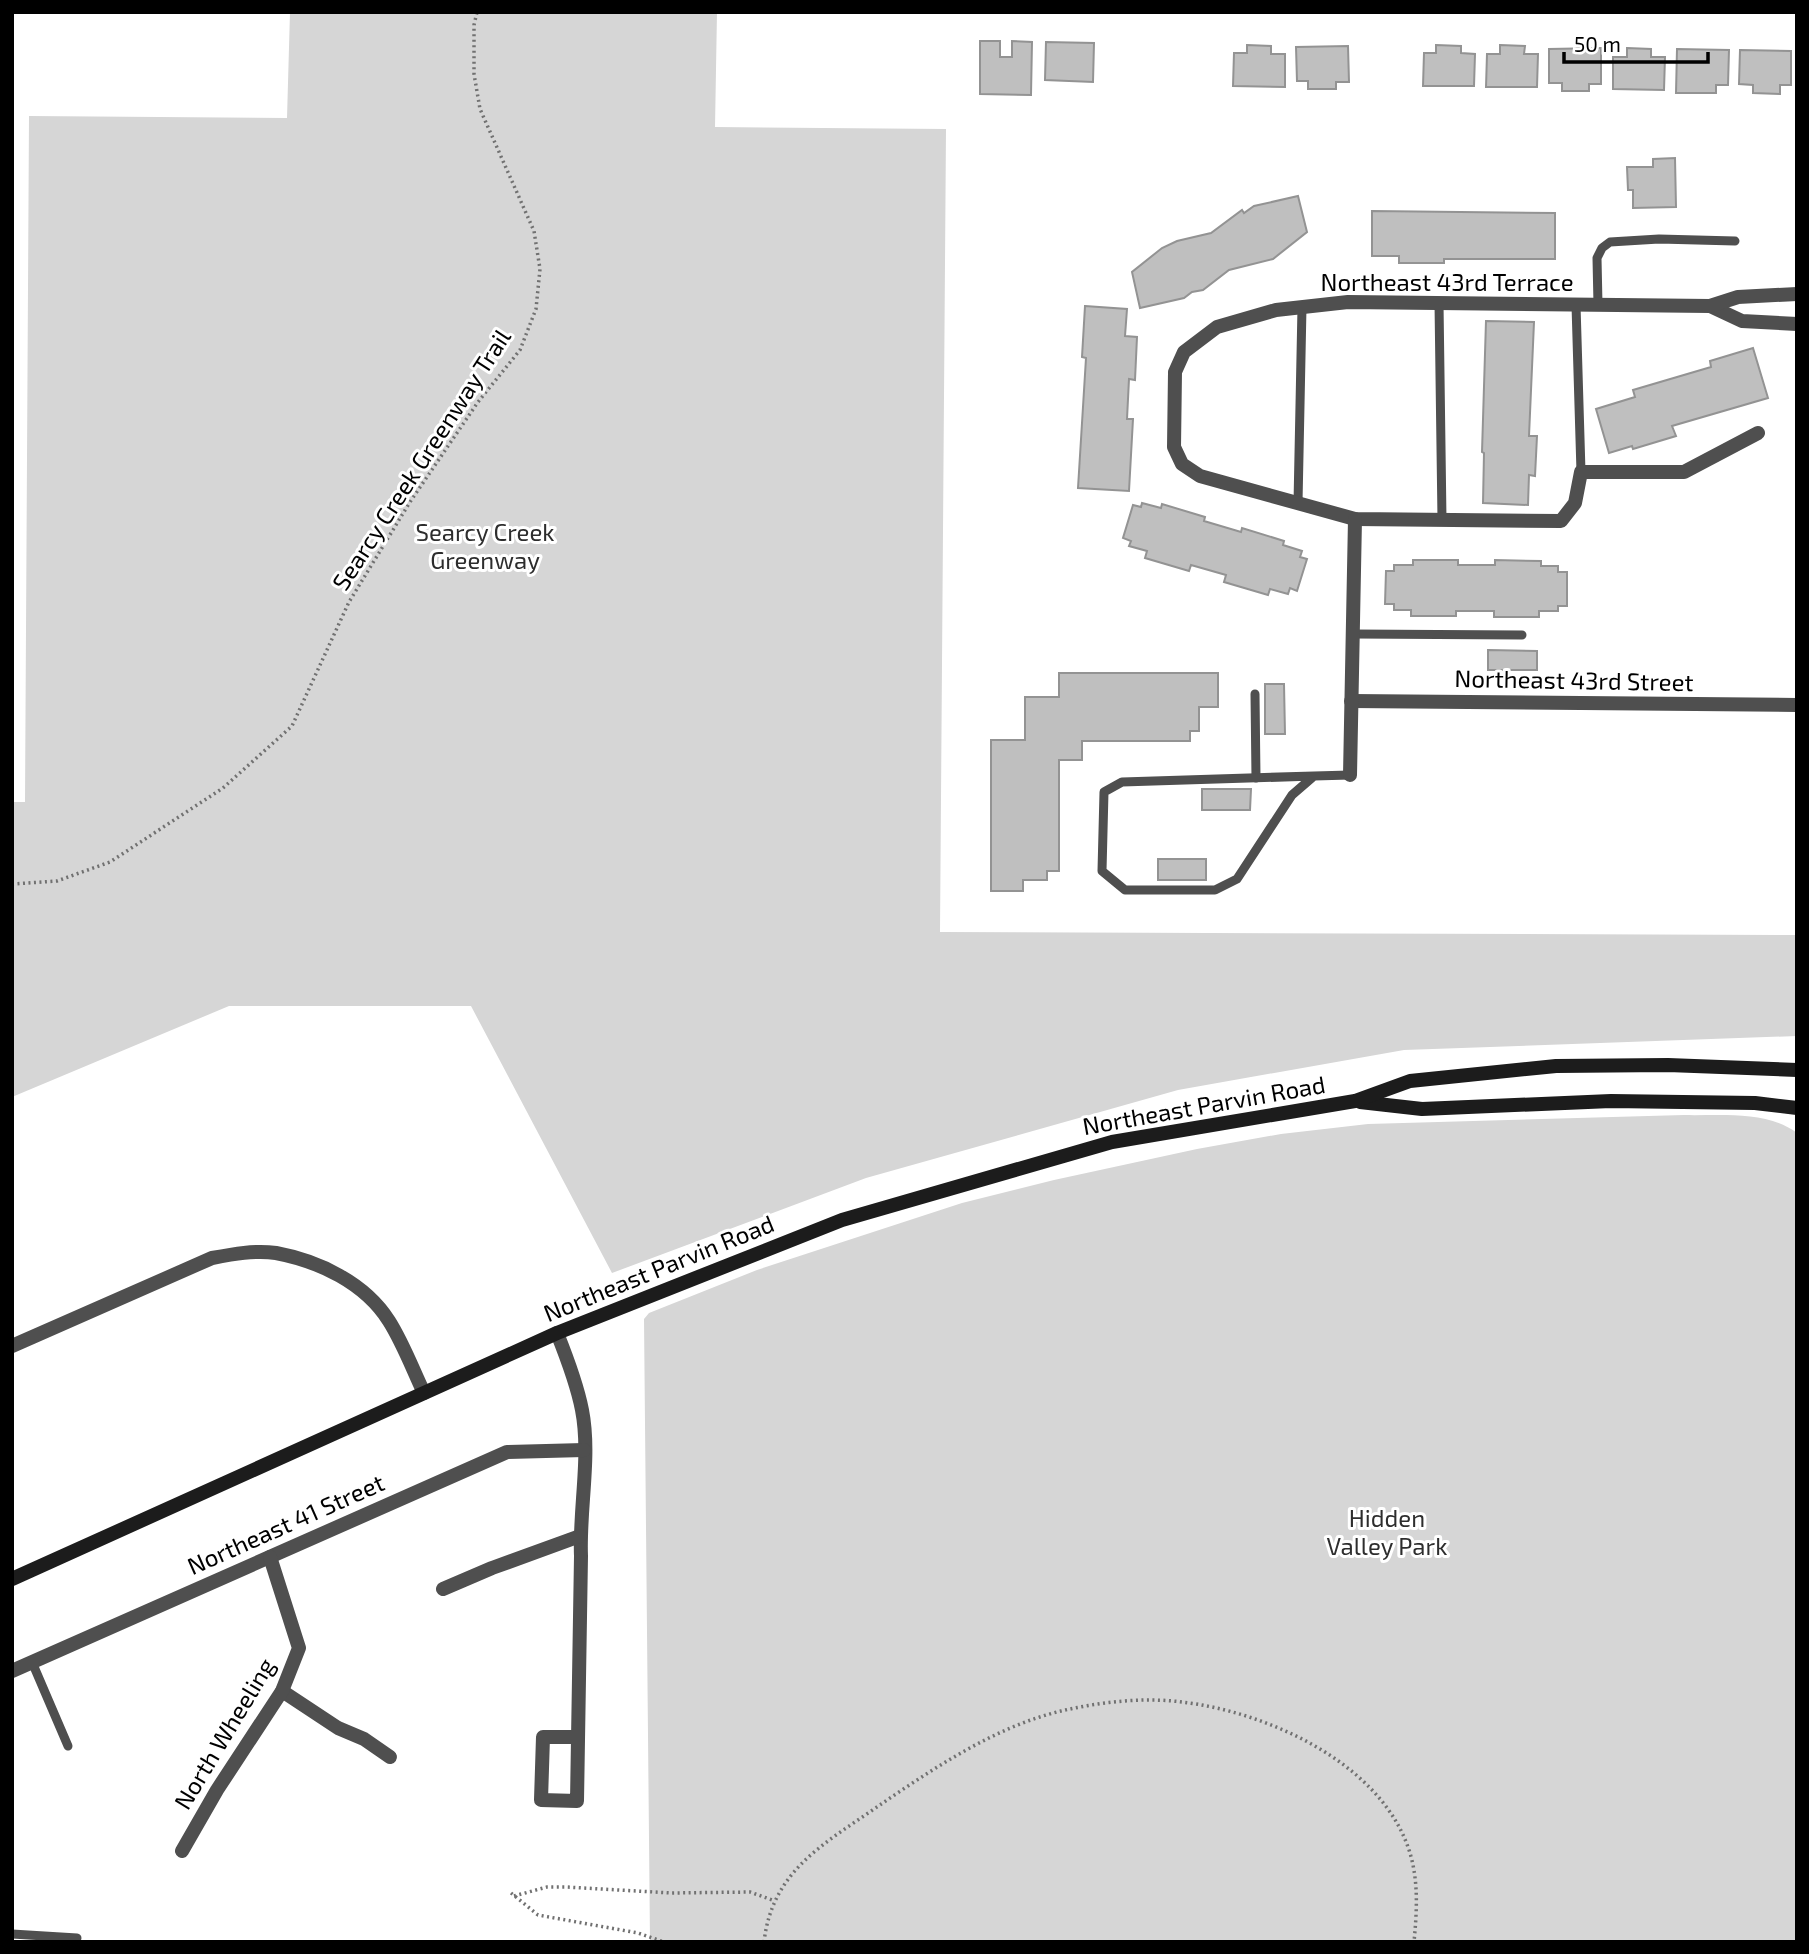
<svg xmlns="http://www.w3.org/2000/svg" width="1809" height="1954" font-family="'Exo 2',sans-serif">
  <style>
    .green { fill: #d6d6d6 }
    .building { fill: #bfbfbf; stroke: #939393; stroke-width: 2 }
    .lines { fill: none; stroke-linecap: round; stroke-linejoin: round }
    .path { stroke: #717171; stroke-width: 3.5; stroke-dasharray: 2 3.5; stroke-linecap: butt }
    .lane { stroke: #4f4f4f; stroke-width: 9 }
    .street { stroke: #4f4f4f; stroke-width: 14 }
    .secondary { stroke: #1c1c1c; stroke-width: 14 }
    .labels { text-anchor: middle; stroke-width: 6; stroke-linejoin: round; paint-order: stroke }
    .street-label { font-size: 24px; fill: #000; stroke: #fff }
    .park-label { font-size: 24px; fill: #2d2d2d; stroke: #fff }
  </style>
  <rect width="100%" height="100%" fill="#fff"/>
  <g class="green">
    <polygon points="290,12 717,12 715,127 946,129 940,932 1797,935 1797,1036 1404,1050 1178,1090 866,1178 612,1273 471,1006 229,1006 12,1097 12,802 25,802 29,116 287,118"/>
    <path d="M1684 1115C1721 1116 1766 1110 1797 1133V1942H650L644 1319 649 1313 757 1270 962 1203 1054 1180 1197 1149 1281 1134 1368 1124Z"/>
  </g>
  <g class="building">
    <polygon points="980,41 1000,41 1000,57 1012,57 1012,41 1032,42 1031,95 980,94"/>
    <polygon points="1046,42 1094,43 1093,82 1045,80"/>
    <polygon points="1247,45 1271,46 1271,54 1285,54 1285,87 1233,86 1234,53 1247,53"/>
    <polygon points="1436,45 1461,46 1461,53 1475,54 1474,86 1423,86 1424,53 1436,53"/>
    <polygon points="1500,45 1525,46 1524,54 1538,54 1537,87 1486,87 1487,54 1500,54"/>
    <polygon points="1348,46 1349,82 1336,82 1336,89 1308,89 1308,81 1297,81 1296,47"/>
    <polygon points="1601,48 1601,84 1589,84 1589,91 1562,91 1562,83 1549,83 1549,49"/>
    <polygon points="1627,48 1651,49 1651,57 1665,57 1664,90 1613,89 1613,57 1627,57"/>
    <polygon points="1677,49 1729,50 1728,85 1716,85 1716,93 1676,93"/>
    <polygon points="1740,50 1791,51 1791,85 1780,85 1780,94 1753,93 1753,85 1739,84"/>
    <polygon points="1675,158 1676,207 1633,208 1633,190 1628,190 1627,167 1653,167 1653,159"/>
    <polygon points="1298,196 1307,232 1273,259 1229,270 1203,290 1192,292 1184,298 1140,308 1132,272 1162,248 1177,241 1211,233 1242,210 1244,213 1254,206"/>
    <polygon points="1372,211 1555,213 1555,259 1444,259 1444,263 1399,263 1399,256 1372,256"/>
    <polygon points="1085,306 1127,309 1125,336 1137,337 1135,380 1129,379 1127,419 1133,419 1129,491 1078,488 1086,358 1082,357"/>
    <polygon points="1486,321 1534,322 1529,436 1537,436 1535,476 1529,475 1528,505 1483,503 1484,453 1482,452"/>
    <polygon points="1753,348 1768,398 1672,426 1676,436 1633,449 1632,446 1609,453 1596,409 1635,397 1633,390 1711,367 1710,361"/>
    <polygon points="1142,503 1161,508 1162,504 1205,517 1204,521 1241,532 1242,528 1284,541 1283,545 1302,551 1300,557 1307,559 1297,591 1290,588 1288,594 1270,589 1268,595 1224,582 1226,575 1191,565 1189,571 1145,558 1147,551 1129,546 1131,541 1123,538 1133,505 1141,507"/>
    <polygon points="1413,560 1458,560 1458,565 1495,565 1495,560 1541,561 1541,566 1558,566 1558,572 1567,572 1567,606 1558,606 1558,611 1539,611 1539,617 1494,617 1494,611 1456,611 1456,616 1411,616 1411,610 1394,610 1394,604 1385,604 1386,571 1394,571 1394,565 1413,565"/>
    <polygon points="1488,650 1537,651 1537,670 1488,670"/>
    <polygon points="1059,673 1218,673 1218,707 1199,707 1199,731 1190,731 1190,741 1082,741 1082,760 1059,760 1059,871 1047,871 1047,880 1023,880 1023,891 991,891 991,740 1025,740 1025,697 1059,697"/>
    <polygon points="1265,684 1284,684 1285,734 1265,734"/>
    <polygon points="1202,789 1251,789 1250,810 1202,810"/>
    <rect x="1158" y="859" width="48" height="21"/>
  </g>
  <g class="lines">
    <g class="path">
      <polyline points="12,884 57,881 110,862 223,788 292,726 349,602 410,502 478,402 520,350 536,309 540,269 534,231 480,109 474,74 474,25 477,12"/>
      <polyline points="511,1893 538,1915 638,1933 664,1942"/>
      <polyline points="514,1896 547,1887 566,1887 672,1893 750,1892 775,1901"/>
      <path d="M764 1942C772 1872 822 1845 874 1809 931 1770 994 1727 1061 1711 1100 1702 1143 1697 1182 1702 1267 1712 1378 1762 1408 1847 1419 1878 1417 1910 1414 1942"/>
    </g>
    <g class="lane">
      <polyline points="1439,303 1442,520"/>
      <polyline points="1576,305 1581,472"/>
      <polyline points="1598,305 1597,258 1602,248 1610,242 1659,239 1735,241"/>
      <polyline points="1298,503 1302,307"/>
      <polyline points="1353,634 1522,635"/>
      <polyline points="1255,694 1256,778"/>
      <polyline points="1314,776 1122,782 1104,792 1102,871 1125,890 1215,890 1237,879 1292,795 1314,776 1350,775"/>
      <polyline points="32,1662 68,1746"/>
      <polyline points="12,1934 77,1938"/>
    </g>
    <g class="street">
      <polyline points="1710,306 1742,321 1797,324"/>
      <polyline points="1758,433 1684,472 1581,472 1575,503 1561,521 1355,519 1200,476 1182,464 1174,447 1175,372 1184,352 1217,327 1276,310 1348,302 1710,306 1738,297 1797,294"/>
      <polyline points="1351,701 1797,705"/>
      <polyline points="1350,775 1355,519"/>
      <path d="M557 1333C567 1358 577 1384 582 1410 591 1456 579 1509 581 1556L577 1801 541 1800 543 1737H578"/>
      <path d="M12 1346 212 1258C233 1254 255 1250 276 1253 319 1261 365 1283 389 1321 403 1343 413 1370 424 1393"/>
      <polyline points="443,1589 492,1568 580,1536"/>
      <polyline points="12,1671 507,1452 584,1450"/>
      <polyline points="282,1691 338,1728 364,1739 390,1757"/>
      <polyline points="182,1851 217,1790 282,1691 299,1648 270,1557"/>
    </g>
    <g class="secondary">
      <polyline points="1360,1102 1422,1109 1611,1101 1755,1103 1797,1108"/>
      <polyline points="12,1579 557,1333 842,1220 1112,1142 1355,1101 1410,1081 1556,1066 1668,1065 1797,1070"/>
    </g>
  </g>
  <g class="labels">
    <g class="street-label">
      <text x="1447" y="291">Northeast 43rd Terrace</text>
      <text transform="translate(422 460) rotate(-57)" y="8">Searcy Creek Greenway Trail</text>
      <text transform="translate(1574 681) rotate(1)" y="8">Northeast 43rd Street</text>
      <text transform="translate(1204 1106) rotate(-10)" y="8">Northeast Parvin Road</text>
      <text transform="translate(659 1269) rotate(-22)" y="8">Northeast Parvin Road</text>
      <text transform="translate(286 1525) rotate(-24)" y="8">Northeast 41 Street</text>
      <text transform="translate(225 1734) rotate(-59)" y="8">North Wheeling</text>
    </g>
    <g class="park-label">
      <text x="485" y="541">Searcy Creek<tspan x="485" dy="28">Greenway</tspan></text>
      <text x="1387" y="1527">Hidden<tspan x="1387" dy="28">Valley Park</tspan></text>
    </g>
  </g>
  <rect width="1809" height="1954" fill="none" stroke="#000000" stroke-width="28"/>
  <path d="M1564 52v10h144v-10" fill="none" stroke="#000000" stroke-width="3.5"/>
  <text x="1574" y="52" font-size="21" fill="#000000" stroke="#ffffff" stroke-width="5" paint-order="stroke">50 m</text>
</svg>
